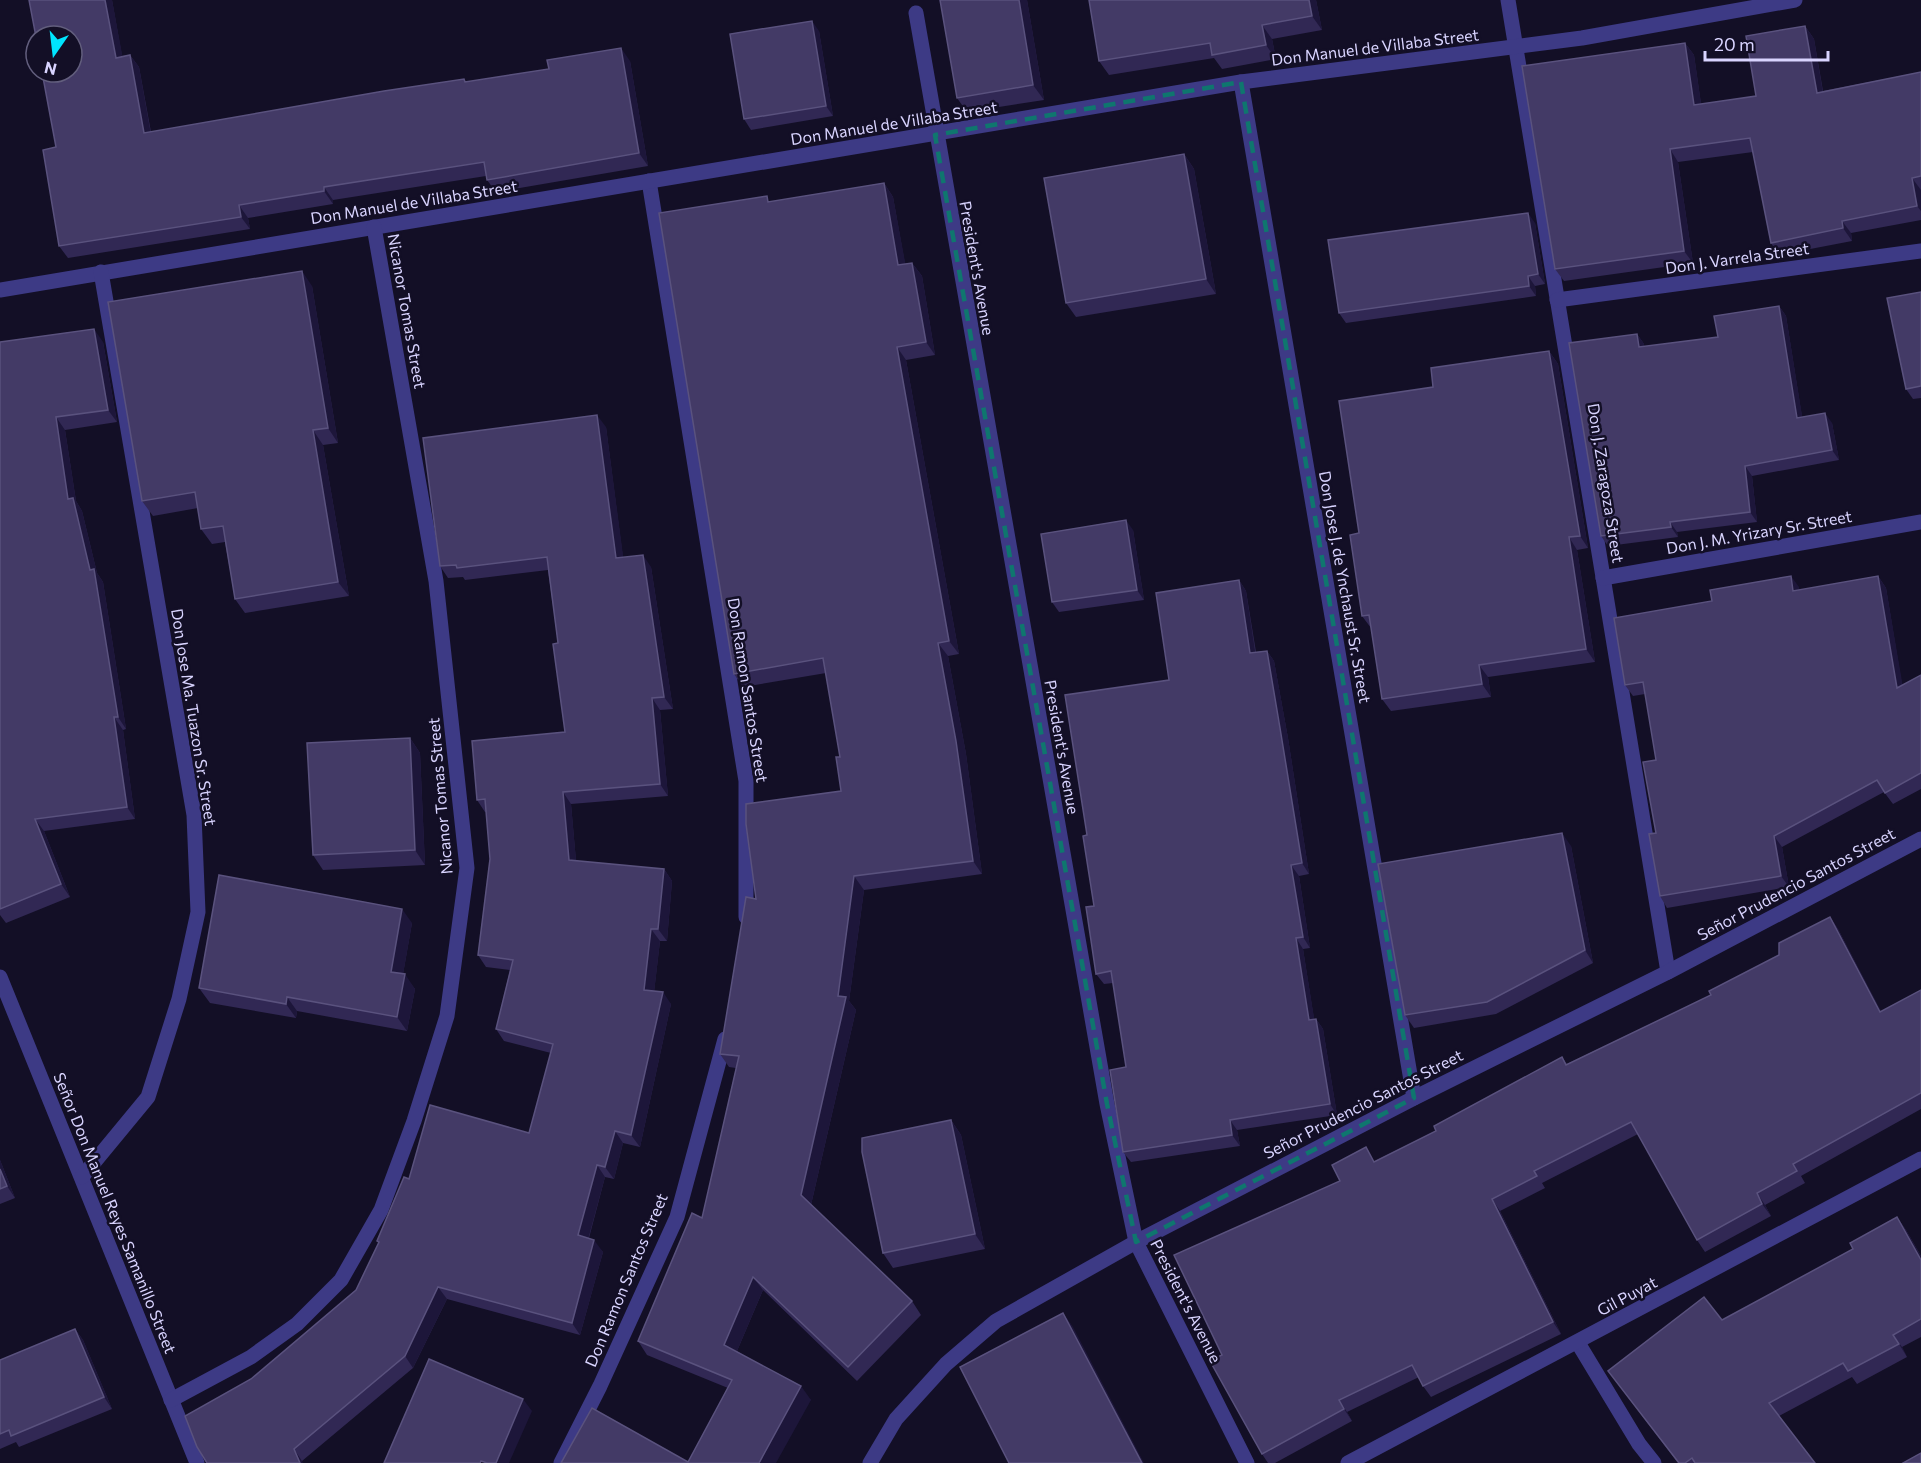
<svg xmlns="http://www.w3.org/2000/svg" width="1921" height="1463" font-family="Commissioner,sans-serif">
  <style>
    .lines { fill: none; stroke-linecap: round; stroke-linejoin: round }
    .minor { stroke: #3d3a85; stroke-width: 15 }
    .wall { fill: #312854 }
    .shaded-wall { fill: #1d163a }
    .building { fill: #433a66; stroke: #5a527e; stroke-width: 1.5 }
    .marked { fill: none; stroke: #0f766e; stroke-width: 4.5; stroke-dasharray: 12 8; stroke-linejoin: round }
    .labels { text-anchor: middle; stroke-width: 5; stroke-linejoin: round; paint-order: stroke }
    .street-label { font-size: 16px; fill: #d9d4ff; stroke: #130f26 }
  </style>
  <rect width="100%" height="100%" fill="#130f26"/>
  <g class="lines">
    <g class="minor">
      <polyline points="1508,0 1668,972"/>
      <polyline points="916,13 1107,1104 1136,1242 1247,1463"/>
      <polyline points="1241,82 1414,1098"/>
      <polyline points="649,181 746,781 746,917"/>
      <polyline points="0,290 1241,82 1582,38 1795,0"/>
      <polyline points="1557,300 1921,251"/>
      <polyline points="1603,578 1921,522"/>
      <polyline points="0,977 197,1463"/>
      <polyline points="82,1177 148,1097 179,999 198,912 194,815 101,272"/>
      <polyline points="1578,1343 1639,1444 1654,1463"/>
      <polyline points="171,1400 251,1357 297,1324 341,1280 381,1210 414,1121 447,1016 467,868 436,581 374,227"/>
      <polyline points="561,1463 600,1386 677,1217 725,1039"/>
      <polyline points="870,1463 896,1419 946,1364 996,1321 1136,1242 1414,1098 1668,972 1921,839"/>
      <polyline points="1348,1463 1921,1159"/>
    </g>
  </g>
  <g class="wall">
    <polygon points="112,0 122,56 130,55 139,67 151,132 466,82 630,61 648,166 496,192 487,180 486,176 333,200 333,204 248,218 250,229 68,258 59,246 56,147"/>
    <polygon points="1027,0 1044,100 967,112 957,98"/>
    <polygon points="1089,0 1316,0 1322,30 1272,39 1276,59 1222,69 1214,58 1109,75 1099,61"/>
    <polygon points="1805,26 1814,39 1823,91 1921,72 1921,220 1851,233 1852,241 1779,255 1771,243 1753,152 1678,162 1693,263 1564,281 1555,269 1685,43 1694,55 1701,104 1756,96"/>
    <polygon points="819,31 833,116 751,130 744,119"/>
    <polygon points="1184,154 1194,169 1216,294 1076,317 1066,303"/>
    <polygon points="884,183 893,197 905,264 912,263 922,276 935,355 906,360 959,654 948,656 966,754 982,874 864,890 849,1001 856,1010 811,1205 912,1301 921,1315 857,1381 763,1290 737,1351 811,1400 688,1462 728,1388 647,1355 638,1341 702,1218 736,1068 729,1067 720,1054 756,899 841,791 840,757 826,673 743,687 734,674 772,202"/>
    <polygon points="1535,223 1545,284 1535,286 1536,296 1346,323 1339,313"/>
    <polygon points="312,286 338,443 323,445 349,596 245,613 235,599 225,542 212,544 201,529 198,508 153,516 142,501"/>
    <polygon points="1921,292 1921,398 1913,399 1906,389"/>
    <polygon points="1779,306 1786,316 1802,417 1832,423 1839,460 1752,476 1757,522 1677,532 1678,537 1608,546 1601,536 1637,334 1644,344 1644,347 1718,337"/>
    <polygon points="0,342 103,342 117,422 65,430 76,501 82,511 97,573 103,582 126,729 123,730 135,819 44,831 70,897 6,923 0,915"/>
    <polygon points="1549,351 1558,364 1588,548 1577,550 1595,662 1488,677 1491,697 1391,711 1382,699 1371,628 1362,616 1359,533 1433,387"/>
    <polygon points="606,427 623,558 651,567 673,709 660,710 668,796 571,804 576,861 664,869 672,881 667,941 660,941 654,992 671,1004 640,1147 623,1143 614,1179 605,1177 589,1238 603,1252 580,1335 447,1299 413,1368 302,1461 207,1463 251,1379 356,1290 379,1243 377,1241 409,1179 529,1133 551,1053 504,1041 496,1029 510,970 486,967 478,955 490,859 486,812 485,812 477,800 565,732 558,643 548,570 465,580 463,577 448,578 440,566"/>
    <polygon points="1133,530 1144,600 1059,612 1052,602"/>
    <polygon points="1878,576 1886,588 1902,685 1921,675 1921,789 1893,804 1884,792 1782,847 1789,887 1667,908 1660,896 1656,833 1656,760 1645,694 1633,696 1625,685 1712,601 1799,587 1799,590"/>
    <polygon points="1239,580 1246,591 1256,652 1267,651 1274,661 1288,738 1309,874 1299,876 1310,948 1303,949 1314,1019 1316,1019 1323,1029 1337,1115 1237,1130 1240,1146 1131,1162 1123,1152 1126,1067 1113,983 1104,984 1096,974 1094,906 1087,835 1169,680"/>
    <polygon points="410,738 420,753 425,865 323,870 313,855"/>
    <polygon points="1571,846 1593,963 1496,1014 1414,1028 1405,1015"/>
    <polygon points="1830,917 1838,929 1881,1012 1921,990 1921,1109 1801,1176 1805,1183 1765,1205 1771,1216 1705,1252 1697,1240 1638,1134 1542,1183 1545,1188 1500,1211 1561,1334 1431,1397 1423,1386 1419,1377 1347,1412 1352,1421 1275,1463 1268,1463 1262,1454 1222,1355 1340,1181 1375,1161 1436,1131 1562,1057 1567,1064 1711,995 1779,955"/>
    <polygon points="412,923 403,974 415,989 407,1031 297,1011 296,1018 210,1003 199,988"/>
    <polygon points="951,1120 961,1135 985,1249 893,1268 883,1253"/>
    <polygon points="0,1160 15,1198 0,1204"/>
    <polygon points="1897,1217 1906,1230 1921,1256 1921,1337 1902,1347 1907,1357 1857,1384 1852,1377 1779,1416 1815,1463 1678,1463 1608,1371 1722,1320 1853,1249"/>
    <polygon points="75,1329 83,1340 112,1409 19,1447 16,1442 0,1449 0,1360"/>
  </g>
  <g class="shaded-wall">
    <polygon points="105,0 112,0 125,70 116,58"/>
    <polygon points="1019,0 1027,0 1044,100 1033,85"/>
    <polygon points="1309,0 1316,0 1322,30 1312,16"/>
    <polygon points="812,21 819,31 833,116 826,106"/>
    <polygon points="1262,25 1272,39 1276,59 1266,45"/>
    <polygon points="1805,26 1814,39 1825,105 1817,93"/>
    <polygon points="1685,43 1694,55 1703,117 1694,105"/>
    <polygon points="621,48 630,61 648,166 639,153"/>
    <polygon points="130,55 139,67 153,146 144,133"/>
    <polygon points="1670,149 1678,162 1693,263 1684,251"/>
    <polygon points="1184,154 1194,169 1216,294 1206,279"/>
    <polygon points="1912,178 1921,190 1921,211 1917,206"/>
    <polygon points="884,183 893,197 908,278 898,265"/>
    <polygon points="324,187 333,200 333,204 324,191"/>
    <polygon points="239,205 248,218 250,229 241,217"/>
    <polygon points="1528,213 1535,223 1545,284 1538,274"/>
    <polygon points="1842,221 1851,233 1852,241 1843,228"/>
    <polygon points="912,263 922,276 935,355 926,342"/>
    <polygon points="302,271 312,286 338,443 328,428"/>
    <polygon points="1528,276 1535,286 1536,296 1529,286"/>
    <polygon points="1779,306 1786,316 1804,428 1797,418"/>
    <polygon points="94,329 103,342 117,422 108,410"/>
    <polygon points="1637,334 1644,344 1646,357 1639,347"/>
    <polygon points="897,347 906,360 959,654 949,641"/>
    <polygon points="1549,351 1558,364 1588,548 1580,536"/>
    <polygon points="1825,413 1832,423 1839,460 1832,450"/>
    <polygon points="597,415 606,427 625,570 616,558"/>
    <polygon points="56,417 65,430 76,501 82,511 97,573 103,582 126,729 118,717 68,499"/>
    <polygon points="313,430 323,445 349,596 338,582"/>
    <polygon points="1745,466 1752,476 1757,522 1750,512"/>
    <polygon points="1126,520 1133,530 1144,600 1137,590"/>
    <polygon points="1670,522 1677,532 1678,537 1671,527"/>
    <polygon points="1569,537 1577,550 1595,662 1586,649"/>
    <polygon points="643,555 651,567 673,709 664,697"/>
    <polygon points="1791,576 1799,587 1801,602 1793,591"/>
    <polygon points="1878,576 1886,588 1905,699 1897,688"/>
    <polygon points="1239,580 1246,591 1257,664 1250,653"/>
    <polygon points="938,643 948,656 966,754 982,874 973,861"/>
    <polygon points="1267,651 1274,661 1288,738 1309,874 1302,863"/>
    <polygon points="1479,665 1488,677 1491,697 1482,684"/>
    <polygon points="652,698 660,710 668,796 660,784"/>
    <polygon points="114,717 123,730 135,819 127,807"/>
    <polygon points="410,738 420,753 425,865 415,850"/>
    <polygon points="563,792 571,804 577,872 569,860"/>
    <polygon points="35,819 44,831 70,897 61,884"/>
    <polygon points="1562,833 1571,846 1593,963 1585,950"/>
    <polygon points="1774,836 1782,847 1789,887 1781,876"/>
    <polygon points="1291,865 1299,876 1310,948 1303,937"/>
    <polygon points="664,869 672,881 667,941 658,929"/>
    <polygon points="854,876 864,890 849,1001 856,1010 810,1209 801,1195 838,996"/>
    <polygon points="402,909 412,923 401,986 391,972"/>
    <polygon points="1830,917 1838,929 1888,1024 1880,1012"/>
    <polygon points="651,929 660,941 653,1002 644,990"/>
    <polygon points="1296,938 1303,949 1316,1030 1309,1020"/>
    <polygon points="405,974 415,989 407,1031 397,1017"/>
    <polygon points="663,992 671,1004 640,1147 631,1135"/>
    <polygon points="287,997 297,1011 296,1018 286,1004"/>
    <polygon points="1316,1019 1323,1029 1337,1115 1330,1104"/>
    <polygon points="951,1120 961,1135 985,1249 975,1234"/>
    <polygon points="1230,1120 1237,1130 1240,1146 1232,1135"/>
    <polygon points="615,1131 623,1143 614,1179 605,1167"/>
    <polygon points="0,1160 15,1198 7,1186 0,1169"/>
    <polygon points="597,1165 605,1177 586,1247 578,1235"/>
    <polygon points="1757,1193 1765,1205 1771,1216 1762,1204"/>
    <polygon points="1492,1199 1500,1211 1561,1334 1553,1322"/>
    <polygon points="1897,1217 1906,1230 1921,1256 1921,1260"/>
    <polygon points="594,1240 603,1252 580,1335 572,1323"/>
    <polygon points="753,1277 763,1290 734,1358 724,1345"/>
    <polygon points="438,1287 447,1299 413,1368 405,1356"/>
    <polygon points="1063,1313 1073,1327 1144,1463 1142,1463"/>
    <polygon points="75,1329 83,1340 112,1409 104,1397"/>
    <polygon points="1893,1335 1902,1347 1907,1357 1899,1344"/>
    <polygon points="801,1386 811,1400 776,1463 759,1463"/>
    <polygon points="523,1399 532,1411 509,1463 496,1463"/>
    <polygon points="1339,1400 1347,1412 1352,1421 1344,1409"/>
    <polygon points="294,1449 302,1461 303,1463 300,1463"/>
  </g>
  <g class="building">
    <polygon points="29,0 105,0 116,58 130,55 144,133 384,91 464,79 465,82 549,69 547,60 621,48 639,153 487,180 484,162 324,187 324,191 239,205 241,217 59,246 43,150 56,147 42,72 72,72 72,36 36,37"/>
    <polygon points="940,0 1019,0 1033,85 957,98"/>
    <polygon points="1089,0 1309,0 1312,16 1262,25 1266,45 1212,55 1210,43 1099,61"/>
    <polygon points="812,21 826,106 744,119 730,34"/>
    <polygon points="1805,26 1817,93 1921,72 1921,176 1912,178 1917,206 1842,221 1843,228 1771,243 1750,138 1670,149 1684,251 1555,269 1522,66 1685,43 1694,105 1756,96 1746,36"/>
    <polygon points="1184,154 1206,279 1066,303 1044,178"/>
    <polygon points="884,183 898,265 912,263 926,342 897,347 949,641 938,643 956,741 973,861 854,876 838,996 846,997 801,1195 912,1301 848,1367 753,1277 724,1345 801,1386 759,1463 561,1463 592,1408 688,1462 732,1380 638,1341 692,1213 702,1218 739,1056 720,1054 746,897 756,899 746,824 746,804 841,791 836,757 840,757 823,658 734,674 659,213 767,196 768,202"/>
    <polygon points="1528,213 1538,274 1528,276 1529,286 1339,313 1328,240"/>
    <polygon points="302,271 328,428 313,430 338,582 235,599 223,526 201,529 195,492 142,501 108,302"/>
    <polygon points="1921,292 1921,386 1906,389 1887,298"/>
    <polygon points="1779,306 1797,418 1825,413 1832,450 1745,466 1750,512 1670,522 1671,527 1601,536 1569,343 1637,334 1639,347 1718,337 1714,316"/>
    <polygon points="94,329 108,410 56,417 68,499 73,498 90,570 94,569 118,717 114,717 127,807 35,819 61,884 0,909 0,342"/>
    <polygon points="1549,351 1580,536 1569,537 1586,649 1479,665 1482,684 1382,699 1369,615 1362,616 1350,535 1359,533 1339,401 1433,387 1431,368"/>
    <polygon points="597,415 616,558 643,555 664,697 652,698 660,784 563,792 569,860 664,869 658,929 651,929 644,990 663,992 631,1135 615,1131 605,1167 597,1165 578,1235 594,1240 572,1323 438,1287 405,1356 294,1449 300,1463 207,1463 197,1447 185,1416 251,1379 356,1290 379,1242 377,1241 404,1177 409,1179 430,1105 529,1133 553,1044 496,1029 513,960 478,955 490,859 485,799 477,800 472,741 565,732 553,644 558,643 547,557 457,568 456,565 440,566 423,438"/>
    <polygon points="1126,520 1137,590 1052,602 1041,534"/>
    <polygon points="1791,576 1793,591 1878,576 1897,688 1921,675 1921,773 1885,793 1877,780 1774,836 1781,876 1660,896 1649,834 1656,833 1643,762 1656,760 1643,682 1625,685 1614,618 1712,601 1710,590"/>
    <polygon points="1239,580 1250,653 1267,651 1280,728 1302,863 1291,865 1303,937 1296,938 1309,1020 1316,1019 1330,1104 1230,1120 1232,1135 1123,1152 1110,1070 1126,1067 1111,971 1096,974 1086,907 1094,906 1083,836 1087,835 1065,695 1169,680 1156,593"/>
    <polygon points="410,738 415,850 313,855 307,743"/>
    <polygon points="1562,833 1585,950 1487,1002 1405,1015 1378,864"/>
    <polygon points="219,875 402,909 391,972 405,974 397,1017 287,997 286,1004 199,988"/>
    <polygon points="1830,917 1880,1012 1921,990 1921,1093 1793,1164 1797,1171 1757,1193 1762,1204 1697,1240 1631,1122 1534,1171 1537,1176 1492,1199 1553,1322 1423,1386 1412,1365 1339,1400 1344,1409 1262,1454 1210,1361 1222,1355 1174,1255 1340,1181 1332,1165 1366,1147 1374,1162 1436,1131 1434,1126 1562,1057 1566,1065 1711,995 1709,991 1779,955 1779,943"/>
    <polygon points="951,1120 975,1234 883,1253 862,1152 862,1138"/>
    <polygon points="0,1169 7,1186 0,1189"/>
    <polygon points="1897,1217 1921,1260 1921,1319 1893,1335 1899,1344 1848,1371 1843,1363 1769,1403 1815,1463 1695,1463 1692,1458 1685,1463 1679,1463 1608,1371 1704,1297 1722,1320 1853,1249 1850,1243"/>
    <polygon points="1063,1313 1142,1463 1009,1463 960,1367"/>
    <polygon points="75,1329 104,1397 11,1436 9,1430 0,1434 0,1360"/>
    <polygon points="429,1359 523,1399 496,1463 487,1463 481,1461 480,1463 384,1463"/>
    <polygon points="1921,1453 1921,1463 1903,1463"/>
  </g>
  <path class="marked" d="M1241 82 1414 1098 1136 1242 1107 1104 935 135Z"/>
  <g class="labels">
    <g class="street-label">
      <text transform="translate(1375 47) rotate(-7)" y="6">Don Manuel de Villaba Street</text>
      <text transform="translate(894 123) rotate(-9)" y="6">Don Manuel de Villaba Street</text>
      <text transform="translate(414 202) rotate(-9)" y="6">Don Manuel de Villaba Street</text>
      <text transform="translate(1737 258) rotate(-8)" y="6">Don J. Varrela Street</text>
      <text transform="translate(977 268) rotate(80)" y="6">President's Avenue</text>
      <text transform="translate(407 311) rotate(80)" y="6">Nicanor Tomas Street</text>
      <text transform="translate(1606 483) rotate(81)" y="6">Don J. Zaragoza Street</text>
      <text transform="translate(1759 532) rotate(-10)" y="6">Don J. M. Yrizary Sr. Street</text>
      <text transform="translate(1345 587) rotate(80)" y="6">Don Jose J. de Ynchaust Sr. Street</text>
      <text transform="translate(748 690) rotate(81)" y="6">Don Ramon Santos Street</text>
      <text transform="translate(194 717) rotate(81)" y="6">Don Jose Ma. Tuazon Sr. Street</text>
      <text transform="translate(1062 747) rotate(80)" y="6">President's Avenue</text>
      <text transform="translate(440 796) rotate(-95)" y="6">Nicanor Tomas Street</text>
      <text transform="translate(1796 884) rotate(-28)" y="6">Señor Prudencio Santos Street</text>
      <text transform="translate(1363 1104) rotate(-27)" y="6">Señor Prudencio Santos Street</text>
      <text transform="translate(115 1213) rotate(68)" y="6">Señor Don Manuel Reyes Samanillo Street</text>
      <text transform="translate(626 1280) rotate(-67)" y="6">Don Ramon Santos Street</text>
      <text transform="translate(1627 1296) rotate(-28)" y="6">Gil Puyat</text>
      <text transform="translate(1186 1301) rotate(63)" y="6">President's Avenue</text>
    </g>
  </g>
  <g transform="translate(54 54) rotate(194)"><circle r="28" fill="#130f26" stroke="#625e7d" stroke-width="1.5"/>
  <path d="M0-4.5L10 22L0 15L-10 22Z" fill="#00e5ff"/>
  <text y="-9" font-size="16" font-weight="bold" text-anchor="middle" fill="#d9d4ff">N</text>
  </g>
  <path d="M1705 51v9h123v-9" fill="none" stroke="#d9d4ff" stroke-width="3"/>
  <text x="1714" y="51" font-size="18" fill="#d9d4ff" stroke="#130f26" stroke-width="4.5" paint-order="stroke">20 m</text>
</svg>
